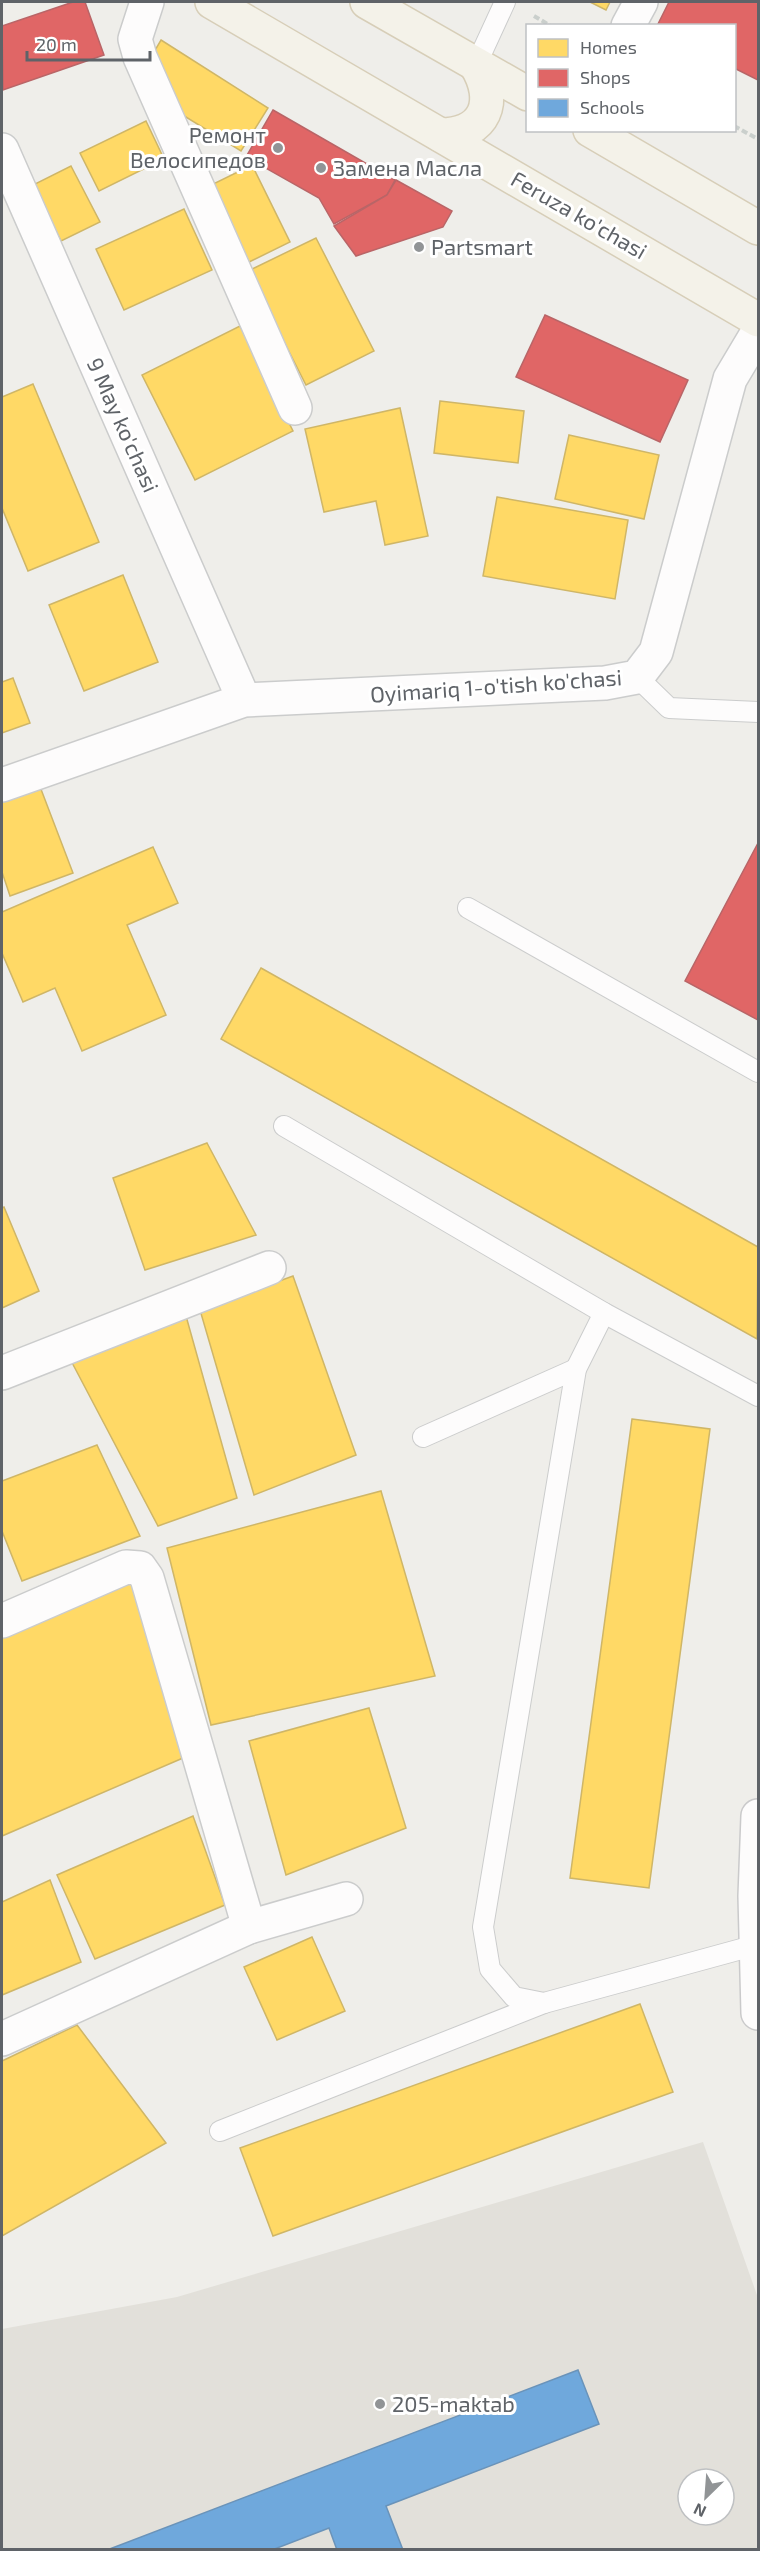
<svg xmlns="http://www.w3.org/2000/svg" width="760" height="2551" font-family="'Exo 2',sans-serif">
  <style>
    .education { fill: #e2e0da; fill-rule: evenodd }
    .homes { fill: #ffd966; stroke: #cfb667; stroke-width: 1.5 }
    .shops { fill: #e06666; stroke: #b96567; stroke-width: 1.5 }
    .schools { fill: #6fa8dc; stroke: #6a93b9; stroke-width: 1.5 }
    .lines { fill: none; stroke-linecap: round; stroke-linejoin: round }
    .lane-casing { stroke: #cbcccc; stroke-width: 22 }
    .street-casing { stroke: #cbcccc; stroke-width: 36 }
    .secondary-casing { stroke: #cacacb; stroke-width: 36 }
    .primary-casing { stroke: #d7ceb8; stroke-width: 36 }
    .path { stroke: #cacfcc; stroke-width: 4; stroke-dasharray: 6 3; stroke-linecap: butt }
    .lane { stroke: #fdfcfc; stroke-width: 20 }
    .street { stroke: #fdfcfc; stroke-width: 33 }
    .secondary { stroke: #fdfcfc; stroke-width: 33 }
    .primary { stroke: #f4f2e9; stroke-width: 33 }
    .poi-dot { fill: #919496; stroke: #fff; stroke-width: 2 }
    .labels { text-anchor: middle; stroke-width: 6; stroke-linejoin: round; paint-order: stroke }
    .poi-label { font-size: 22px; fill: #5f6368; stroke: #fff; text-anchor: start }
    .street-label { font-size: 22px; fill: #5f6368; stroke: #fff }
  </style>
  <rect width="100%" height="100%" fill="#efeeea"/>
  <path class="education" d="M703 2142 758 2298V2549L2 2550V2329L177 2297ZM688 2479H724V2515H688Z"/>
  <g class="homes">
    <polygon points="590,2 610,2 606,10"/>
    <polygon points="161,40 268,108 241,151 168,106 151,57"/>
    <polygon points="146,121 164,159 99,191 80,153"/>
    <polygon points="252,165 290,242 245,264 207,187"/>
    <polygon points="71,166 100,222 61,241 33,185"/>
    <polygon points="184,209 212,270 124,310 96,249"/>
    <polygon points="316,238 374,351 306,385 248,271"/>
    <polygon points="240,326 293,431 195,480 142,375"/>
    <polygon points="33,384 99,542 28,571 2,508 2,397"/>
    <polygon points="440,401 524,411 518,463 434,453"/>
    <polygon points="400,408 428,536 385,545 376,501 324,512 305,429"/>
    <polygon points="569,435 659,455 644,519 555,499"/>
    <polygon points="497,497 628,520 615,599 483,576"/>
    <polygon points="123,575 158,662 84,691 49,605"/>
    <polygon points="13,678 30,723 2,733 2,682"/>
    <polygon points="39,784 73,873 10,896 2,872 2,798"/>
    <polygon points="153,847 178,903 127,925 166,1015 82,1051 55,988 23,1002 2,953 2,912"/>
    <polygon points="261,968 758,1247 757,1339 221,1039"/>
    <polygon points="207,1143 256,1235 145,1270 113,1178"/>
    <polygon points="4,1207 39,1291 2,1308 2,1208"/>
    <polygon points="293,1276 356,1455 254,1495 200,1310"/>
    <polygon points="186,1316 237,1498 158,1526 68,1355"/>
    <polygon points="632,1419 710,1429 649,1888 570,1878"/>
    <polygon points="97,1445 140,1536 22,1581 2,1531 2,1481"/>
    <polygon points="381,1491 435,1676 211,1725 167,1548"/>
    <polygon points="133,1577 183,1758 2,1836 2,1635"/>
    <polygon points="369,1708 406,1828 286,1875 249,1741"/>
    <polygon points="193,1816 225,1905 95,1959 57,1875"/>
    <polygon points="50,1880 81,1962 2,1995 2,1902"/>
    <polygon points="312,1937 345,2011 277,2040 244,1967"/>
    <polygon points="640,2004 673,2092 273,2236 240,2148"/>
    <polygon points="77,2025 166,2143 2,2236 2,2061"/>
  </g>
  <g class="shops">
    <polygon points="73,2 85,2 104,55 3,90 2,26"/>
    <polygon points="669,2 758,2 758,80 734,68 734,26 657,26"/>
    <polygon points="273,110 395,180 387,195 334,224 319,198 246,157"/>
    <polygon points="396,180 452,211 443,227 356,256 334,226 387,195"/>
    <polygon points="545,315 688,380 660,442 516,377"/>
    <polygon points="758,843 758,1020 685,981"/>
  </g>
  <polygon class="schools" points="578,2370 599,2424 386,2506 403,2550 337,2550 329,2528 272,2550 107,2550"/>
  <g class="lines">
    <g class="lane-casing">
      <g id="lane">
        <polyline points="476,65 505,2"/>
        <polyline points="637,677 669,708 758,712"/>
        <polyline points="468,908 758,1072"/>
        <polyline points="284,1126 604,1313 758,1396"/>
        <polyline points="604,1313 576,1369 483,1927 490,1969 514,1997 544,2003 756,1945"/>
        <polyline points="423,1437 576,1369"/>
        <polyline points="220,2131 544,2003"/>
      </g>
    </g>
    <g class="street-casing">
      <g id="street">
        <polyline points="147,2 135,39 140,57 295,408"/>
        <polyline points="628,26 641,2"/>
        <polyline points="2,150 244,700"/>
        <polyline points="2,785 244,700 605,683 637,677 656,652 730,379 758,332"/>
        <polyline points="2,1373 269,1268"/>
        <polyline points="2,1621 126,1567 140,1568 147,1578 249,1927"/>
        <polyline points="2,2039 249,1927 346,1899"/>
      </g>
    </g>
    <g class="secondary-casing">
      <polyline id="secondary" points="758,1816 755,1896 758,2013"/>
    </g>
    <g class="primary-casing">
      <g id="primary">
        <polyline points="212,2 758,320"/>
        <polyline points="367,2 528,94"/>
        <polyline points="590,130 758,228"/>
        <path d="M441 135C486 134 498 101 476 65"/>
      </g>
    </g>
    <g class="path">
      <polyline points="534,16 551,26"/>
      <polyline points="734,126 758,139"/>
    </g>
    <use href="#lane" class="lane"/>
    <use href="#street" class="street"/>
    <use href="#secondary" class="secondary"/>
    <use href="#primary" class="primary"/>
  </g>
  <g class="poi-dot">
    <circle cx="278" cy="148" r="6"/>
    <circle cx="321" cy="168" r="6"/>
    <circle cx="419" cy="247" r="6"/>
    <circle cx="380" cy="2404" r="6"/>
  </g>
  <g class="labels">
    <g class="poi-label">
      <text x="266" y="143" text-anchor="end">Ремонт<tspan x="266" dy="25">Велосипедов</tspan></text>
      <text x="333" y="176">Замена Масла</text>
      <text x="431" y="255">Partsmart</text>
      <text x="392" y="2412">205-maktab</text>
    </g>
    <g class="street-label">
      <text transform="translate(579 215) rotate(30)" y="8">Feruza ko'chasi</text>
      <text transform="translate(123 425) rotate(66)" y="8">9 May ko'chasi</text>
      <text transform="translate(496 686) rotate(-4)" y="8">Oyimariq 1-o'tish ko'chasi</text>
    </g>
  </g>
  <rect width="760" height="2551" fill="none" stroke="#5f6368" stroke-width="6"/>
  <rect x="526" y="24" width="210" height="108" fill="#ffffff" stroke="#bfc1c3" stroke-width="1.5"/>
  <rect x="538" y="39" width="30" height="18" fill="#ffd966" stroke="#bfc1c3" stroke-width="1.5"/>
  <text x="580" y="54" font-size="18" fill="#5f6368">Homes</text>
  <rect x="538" y="69" width="30" height="18" fill="#e06666" stroke="#bfc1c3" stroke-width="1.5"/>
  <text x="580" y="84" font-size="18" fill="#5f6368">Shops</text>
  <rect x="538" y="99" width="30" height="18" fill="#6fa8dc" stroke="#bfc1c3" stroke-width="1.5"/>
  <text x="580" y="114" font-size="18" fill="#5f6368">Schools</text>
  <g transform="translate(706 2497) rotate(205)"><circle r="28" fill="#ffffff" stroke="#bfc1c3" stroke-width="1.5"/>
  <path d="M0-4.5L10 22L0 15L-10 22Z" fill="#919496"/>
  <text y="-9" font-size="16" font-weight="bold" text-anchor="middle" fill="#5f6368">N</text>
  </g>
  <path d="M27 51v9h123v-9" fill="none" stroke="#5f6368" stroke-width="3"/>
  <text x="36" y="51" font-size="18" fill="#5f6368" stroke="#ffffff" stroke-width="4.5" paint-order="stroke">20 m</text>
</svg>
